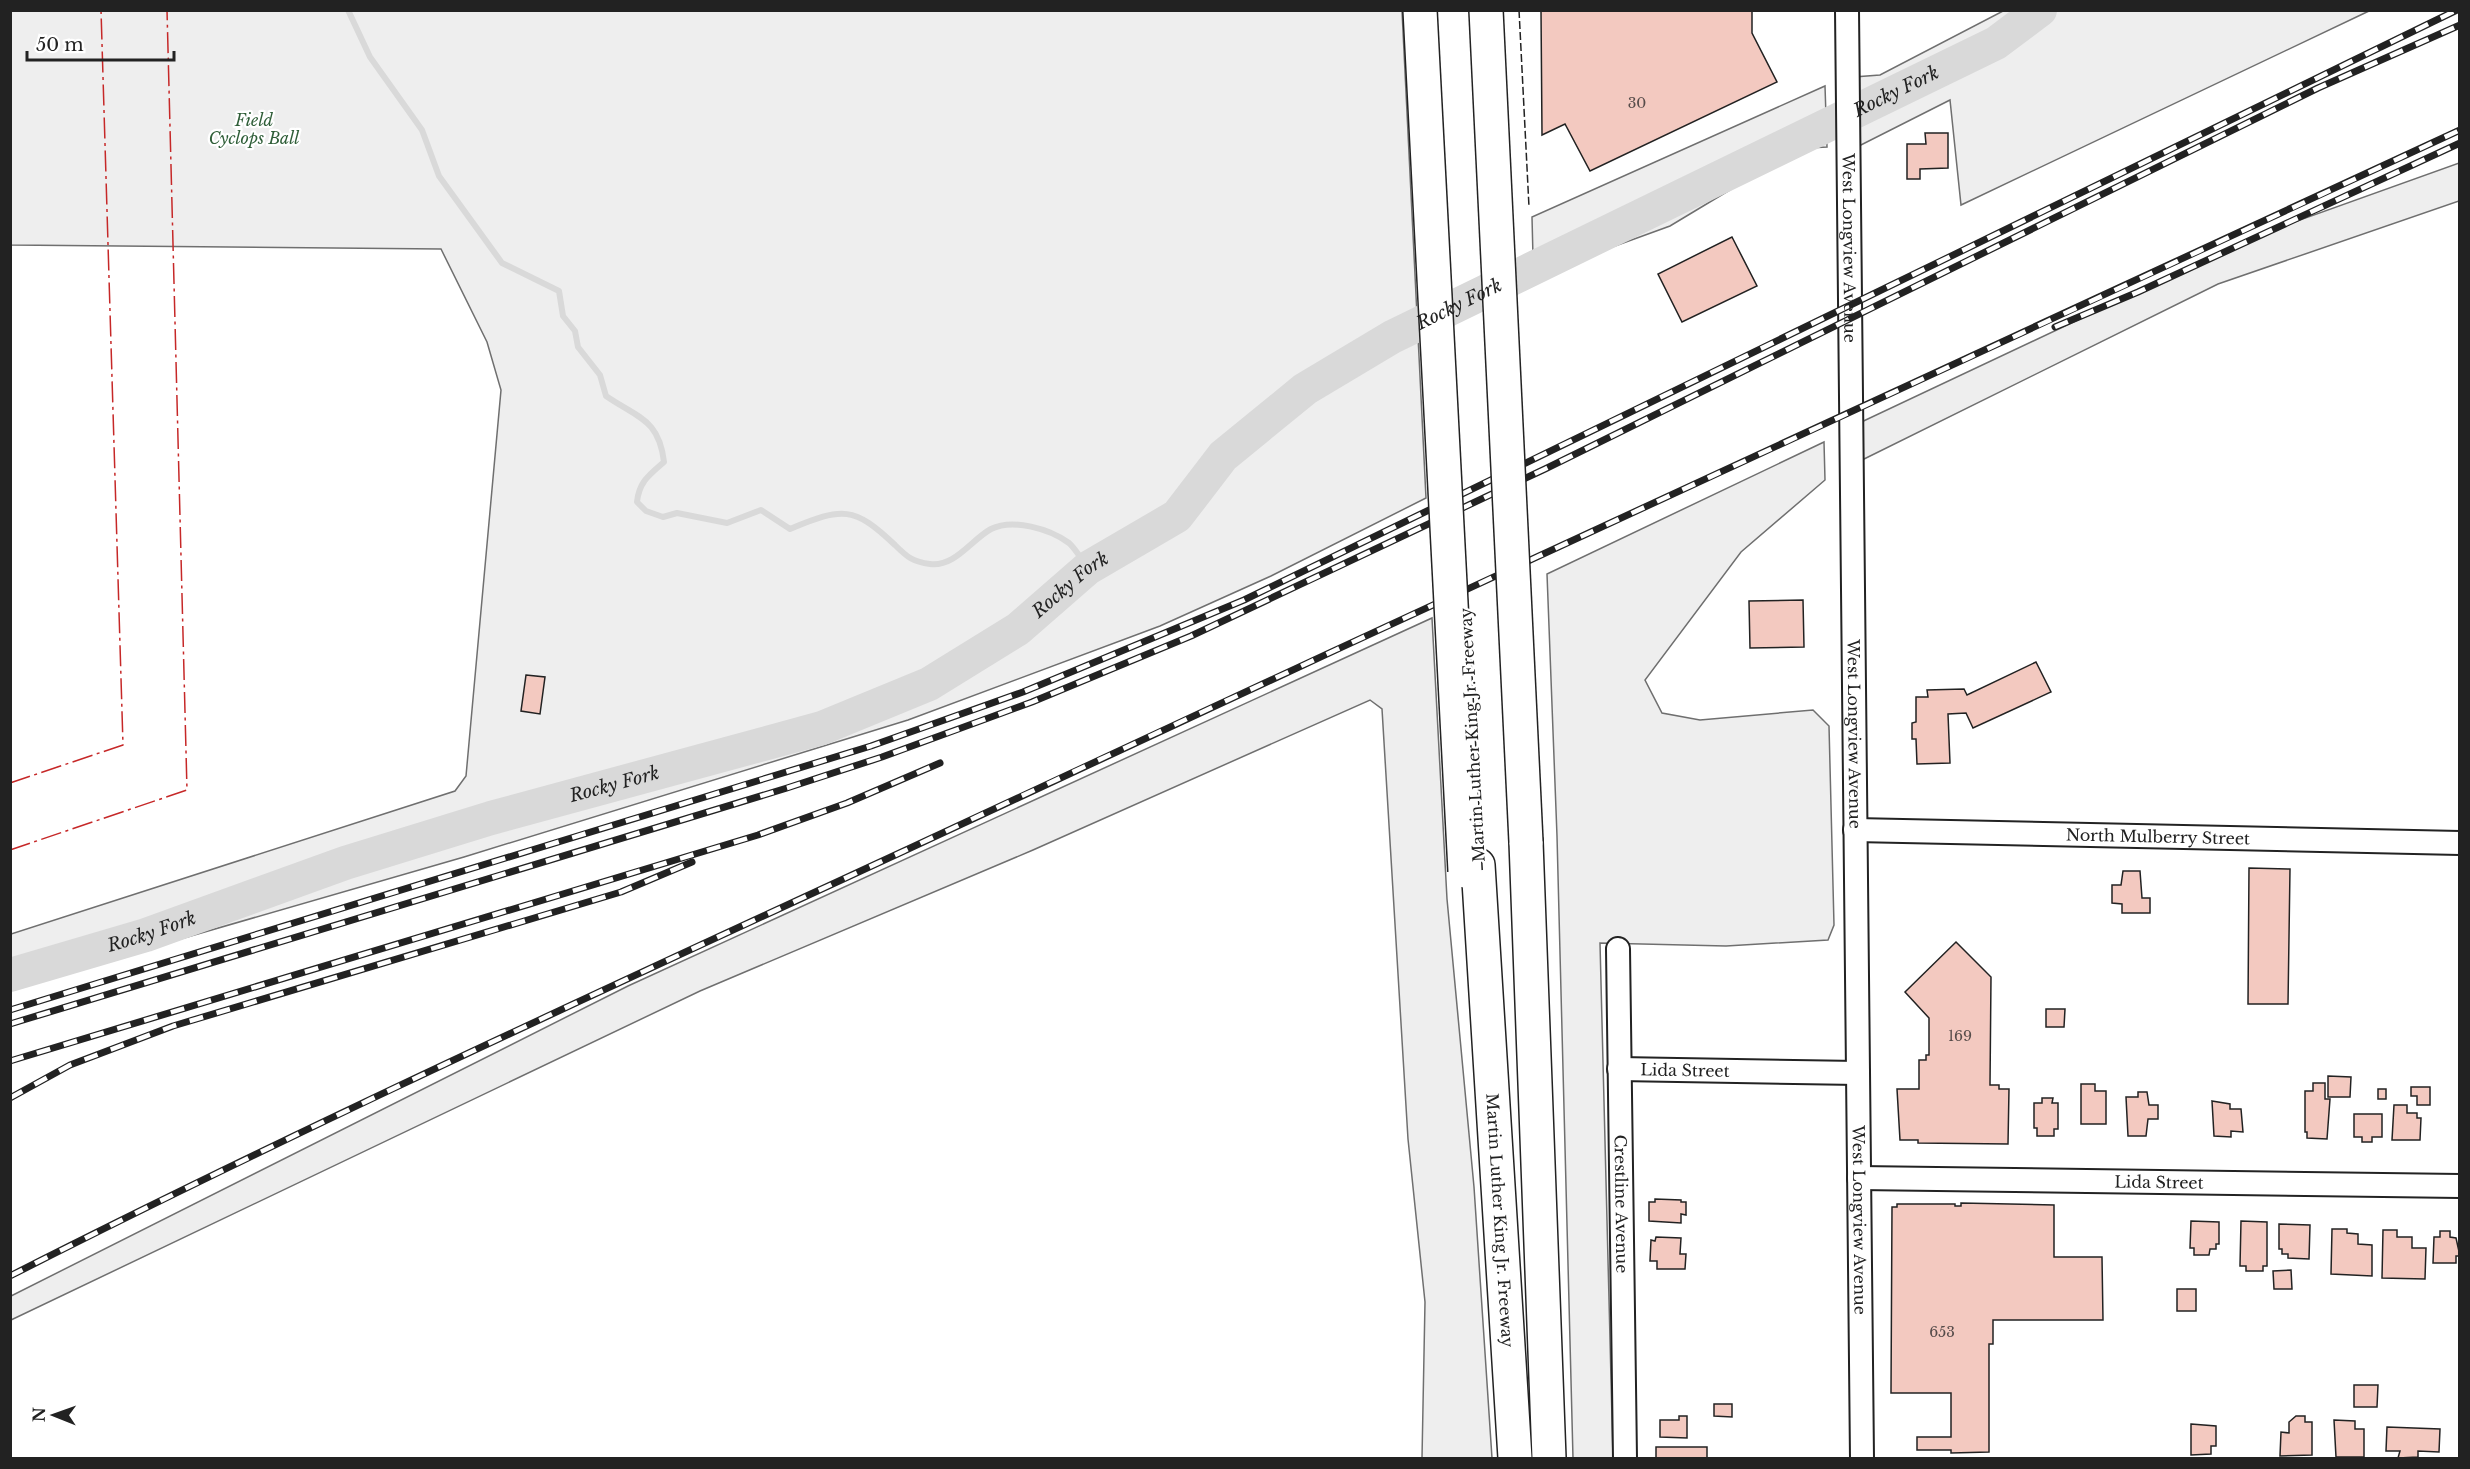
<svg xmlns="http://www.w3.org/2000/svg" width="2470" height="1469" font-family="'Libre Baskerville',serif">
  <style>
    .green { fill: #eee; stroke: #6f6f6f; stroke-width: 1.5 }
    .lines { fill: none; stroke-linecap: round; stroke-linejoin: round }
    .stream { stroke: #d9d9d9; stroke-width: 6 }
    .river { stroke: #d9d9d9; stroke-width: 34 }
    .building { fill: #f3c9c0; stroke: #222; stroke-width: 1.5 }
    .minor-casing { stroke: #222; stroke-width: 26 }
    .highway-casing { stroke: #222; stroke-width: 36 }
    .minor { stroke: #fff; stroke-width: 22 }
    .highway { stroke: #fff; stroke-width: 33 }
    .rail-casing { stroke: #222; stroke-width: 7 }
    .rail { stroke: #fff; stroke-width: 4.5; stroke-dasharray: 14; stroke-linecap: butt }
    .highway-bridge-casing { stroke: #222; stroke-width: 36; stroke-linecap: butt }
    .highway-bridge { stroke: #fff; stroke-width: 33 }
    .fence { stroke: #222; stroke-width: 1.5; stroke-dasharray: 8 3; stroke-linecap: butt }
    .power { stroke: #c62828; stroke-width: 1.5; stroke-dasharray: 21 4.5 3 4.5; stroke-linecap: butt }
    .labels { text-anchor: middle; stroke-width: 4.5; stroke-linejoin: round; paint-order: stroke }
    .number-label { font-size: 14px; fill: #564c4a }
    .park-label { font-size: 16px; font-style: italic; fill: #2f5e38; stroke: #fff }
    .street-label { font-size: 16px; fill: #222; stroke: #fff }
    .water-label { font-size: 18px; font-style: italic; fill: #222; stroke: #fff }
  </style>
  <rect width="100%" height="100%" fill="#fff"/>
  <g class="green">
    <polygon points="11,11 1402,11 1426,498 1271,576 1160,626 908,720 464,857 11,988 11,934 455,791 466,776 501,390 487,342 441,249 11,245"/>
    <polygon points="2003,11 2369,11 1961,205 1950,100 1855,148 1854,77 1880,75"/>
    <polygon points="1825,86 1827,147 1807,148 1778,161 1670,226 1582,258 1556,264 1533,257 1532,217"/>
    <polygon points="2459,163 2459,201 2218,284 1858,462 1855,425 2258,235"/>
    <polygon points="1824,442 1825,480 1741,552 1645,680 1662,713 1700,720 1813,710 1829,726 1834,925 1828,940 1726,946 1600,943 1613,1458 1573,1458 1557,836 1547,574"/>
    <polygon points="1432,618 1447,899 1474,1187 1492,1458 1422,1458 1425,1302 1408,1139 1382,709 1370,700 1033,850 700,991 11,1320 11,1296 628,986"/>
  </g>
  <g class="lines">
    <path class="stream" d="M348 10 370 57 422 130 439 176 502 263 559 291 563 316 575 331 578 347 600 375 606 396C638 418 659 419 664 462 649 475 639 482 637 502L646 511 663 517 677 513 727 523 761 510 790 529C843 507 854 506 895 545 907 557 913 562 930 564 955 567 971 540 991 529 1013 518 1050 529 1069 543 1076 549 1082 561 1088 568"/>
    <path class="river" id="s1" d="M10 975 146 935 345 863 491 818 822 728 929 684 1018 629 1088 568 1177 516 1223 456 1305 389 1392 337 1996 43 2040 10"/>
  </g>
  <g class="building">
    <polygon points="1541,10 1752,10 1752,33 1777,82 1590,171 1565,124 1542,135"/>
    <polygon points="1925,133 1948,133 1948,168 1920,169 1920,179 1907,179 1907,144 1926,144"/>
    <polygon points="1732,237 1757,286 1682,322 1658,274"/>
    <polygon points="1803,600 1804,647 1750,648 1749,601"/>
    <polygon points="2036,662 2051,692 1973,728 1966,713 1948,714 1950,763 1917,764 1916,739 1912,739 1912,723 1916,722 1916,697 1928,697 1927,690 1964,689 1967,695"/>
    <polygon points="526,675 545,677 540,714 521,711"/>
    <polygon points="2249,868 2290,869 2288,1004 2248,1004"/>
    <polygon points="2123,871 2140,871 2142,898 2150,898 2150,913 2122,913 2122,904 2112,903 2112,885 2121,885"/>
    <polygon points="1956,942 1991,977 1990,1085 1999,1085 1999,1089 2009,1089 2008,1144 1918,1143 1918,1140 1900,1140 1897,1089 1919,1089 1919,1060 1926,1060 1926,1055 1929,1055 1929,1018 1905,992"/>
    <polygon points="2046,1009 2065,1009 2064,1027 2046,1027"/>
    <polygon points="2328,1076 2351,1077 2350,1097 2328,1097"/>
    <polygon points="2313,1083 2325,1083 2325,1099 2330,1099 2327,1139 2307,1138 2307,1132 2305,1132 2305,1091 2313,1091"/>
    <polygon points="2081,1084 2095,1084 2095,1091 2106,1091 2106,1124 2081,1124"/>
    <polygon points="2411,1087 2430,1087 2430,1105 2417,1105 2417,1096 2411,1096"/>
    <rect x="2378" y="1089" width="8" height="10"/>
    <polygon points="2138,1092 2147,1092 2149,1105 2158,1105 2158,1119 2148,1119 2146,1136 2128,1136 2126,1097 2138,1097"/>
    <polygon points="2042,1098 2053,1098 2052,1103 2058,1103 2058,1129 2054,1129 2054,1136 2037,1136 2037,1128 2034,1128 2034,1103 2042,1103"/>
    <polygon points="2212,1101 2230,1104 2230,1109 2241,1109 2243,1132 2231,1131 2231,1137 2214,1136"/>
    <polygon points="2394,1105 2407,1105 2407,1113 2417,1113 2417,1118 2421,1118 2420,1140 2392,1140"/>
    <polygon points="2354,1114 2382,1114 2382,1137 2372,1137 2372,1142 2362,1142 2362,1137 2354,1137"/>
    <polygon points="1655,1199 1681,1200 1681,1202 1686,1202 1686,1215 1681,1214 1681,1223 1649,1221 1649,1202 1655,1202"/>
    <polygon points="1961,1203 2054,1205 2054,1257 2102,1257 2103,1320 1993,1320 1993,1344 1989,1344 1989,1452 1951,1453 1951,1450 1917,1450 1917,1437 1951,1437 1951,1393 1891,1393 1892,1207 1897,1207 1897,1204 1955,1204 1955,1206 1961,1206"/>
    <polygon points="2191,1221 2219,1222 2219,1244 2216,1244 2216,1249 2210,1249 2209,1255 2194,1255 2194,1248 2190,1248"/>
    <polygon points="2241,1221 2267,1222 2267,1266 2263,1266 2263,1271 2246,1271 2246,1266 2240,1266"/>
    <polygon points="2279,1224 2310,1225 2309,1259 2288,1258 2288,1254 2282,1254 2282,1249 2279,1249"/>
    <polygon points="2332,1229 2347,1229 2347,1233 2358,1234 2358,1244 2372,1245 2372,1276 2331,1274"/>
    <polygon points="2383,1230 2397,1230 2397,1237 2412,1237 2412,1248 2426,1248 2425,1279 2382,1278"/>
    <polygon points="2440,1231 2450,1231 2450,1237 2456,1238 2460,1256 2456,1256 2456,1263 2433,1263 2434,1237 2440,1237"/>
    <polygon points="1656,1237 1681,1238 1680,1254 1686,1254 1685,1269 1657,1269 1657,1261 1650,1261 1651,1240 1655,1241"/>
    <polygon points="2291,1270 2292,1289 2274,1289 2273,1271"/>
    <rect x="2177" y="1289" width="19" height="22"/>
    <polygon points="2354,1385 2378,1385 2377,1407 2354,1407"/>
    <polygon points="1714,1404 1732,1404 1732,1417 1714,1416"/>
    <polygon points="1679,1416 1687,1416 1687,1438 1660,1437 1660,1420 1679,1420"/>
    <polygon points="2296,1416 2305,1416 2305,1422 2312,1422 2312,1455 2280,1456 2281,1432 2289,1433 2289,1422"/>
    <polygon points="2334,1420 2355,1421 2355,1429 2364,1429 2364,1457 2336,1457"/>
    <polygon points="2191,1424 2216,1426 2216,1446 2211,1446 2211,1454 2191,1455"/>
    <polygon points="2387,1427 2440,1429 2439,1452 2418,1451 2418,1457 2398,1458 2400,1451 2386,1451"/>
    <rect x="1656" y="1447" width="51" height="11"/>
  </g>
  <g class="lines">
    <g class="minor-casing">
      <g id="minor">
        <path id="s2" d="M1847 10 1862 1458"/>
        <path id="s3" d="M1855 830 2460 843"/>
        <path id="s4" d="M1618 949 1625 1458"/>
        <path id="s5" d="M1619 1069 1858 1073"/>
        <path id="s6" d="M1859 1178 2460 1186"/>
      </g>
    </g>
    <g class="highway-casing">
      <g id="highway">
        <polyline points="1526,842 1549,1458"/>
        <path id="s7" d="M1478 865 1515 1458"/>
      </g>
    </g>
    <use href="#minor" class="minor"/>
    <use href="#highway" class="highway"/>
    <g class="rail-casing">
      <g id="rail">
        <polyline points="2055,327 2138,292 2460,143"/>
        <polyline points="10,1010 871,746 1023,692 1244,600 2457,10"/>
        <polyline points="10,1024 787,788 882,757 1032,702 1191,636 1545,469 2318,88 2460,25"/>
        <polyline points="10,1061 758,835 847,803 940,763"/>
        <polyline points="10,1098 70,1065 173,1026 621,892 692,862"/>
        <path d="M10 1276C305 1126 606 989 906 850 1423 608 1942 371 2460 130"/>
      </g>
    </g>
    <use href="#rail" class="rail"/>
    <g class="highway-bridge-casing">
      <g id="highway-bridge">
        <polyline points="1420,10 1465,871"/>
        <polyline points="1486,10 1526,842"/>
      </g>
    </g>
    <use href="#highway-bridge" class="highway-bridge"/>
    <polyline class="fence" points="1519,10 1529,207"/>
    <g class="power">
      <polyline points="10,783 123,745 101,10"/>
      <polyline points="10,850 187,790 167,10"/>
    </g>
  </g>
  <g class="labels">
    <g class="number-label">
      <text x="1637" y="108">30</text>
      <text x="1960" y="1041">169</text>
      <text x="1942" y="1337">653</text>
    </g>
    <g class="park-label">
      <text x="254" y="126">Field<tspan x="254" dy="18">Cyclops Ball</tspan></text>
    </g>
    <g class="street-label">
      <text dy="6" stroke="none"><textPath href="#s2" startOffset="238">West Longview Avenue</textPath></text>
      <text transform="translate(1472 735) rotate(-93)" y="6">Martin Luther King Jr. Freeway</text>
      <text dy="6" stroke="none"><textPath href="#s2" startOffset="724">West Longview Avenue</textPath></text>
      <text dy="6" stroke="none"><textPath href="#s3" startOffset="303">North Mulberry Street</textPath></text>
      <text dy="6" stroke="none"><textPath href="#s5" startOffset="66">Lida Street</textPath></text>
      <text dy="6" stroke="none"><textPath href="#s6" startOffset="300">Lida Street</textPath></text>
      <text dy="6" stroke="none"><textPath href="#s4" startOffset="255">Crestline Avenue</textPath></text>
      <text dy="6" stroke="none"><textPath href="#s7" startOffset="356">Martin Luther King Jr. Freeway</textPath></text>
      <text dy="6" stroke="none"><textPath href="#s2" startOffset="1210">West Longview Avenue</textPath></text>
    </g>
    <g class="water-label">
      <text dy="6" stroke="none"><textPath href="#s1" startOffset="2109">Rocky Fork</textPath></text>
      <text dy="6" stroke="none"><textPath href="#s1" startOffset="1623">Rocky Fork</textPath></text>
      <text dy="6" stroke="none"><textPath href="#s1" startOffset="1138">Rocky Fork</textPath></text>
      <text dy="6" stroke="none"><textPath href="#s1" startOffset="634">Rocky Fork</textPath></text>
      <text dy="6" stroke="none"><textPath href="#s1" startOffset="148">Rocky Fork</textPath></text>
    </g>
  </g>
  <rect width="2470" height="1469" fill="none" stroke="#222222" stroke-width="24"/>
  <g transform="translate(54 1415) rotate(271)" stroke="#ffffff" stroke-width="4.5" paint-order="stroke">
  <path d="M0-4.5L10 22L0 15L-10 22Z" fill="#222222"/>
  <text y="-9" font-size="16" font-weight="bold" text-anchor="middle" fill="#222222">N</text>
  </g>
  <path d="M27 51v9h147v-9" fill="none" stroke="#222222" stroke-width="3"/>
  <text x="36" y="51" font-size="18" fill="#222222" stroke="#ffffff" stroke-width="4.5" paint-order="stroke">50 m</text>
</svg>
